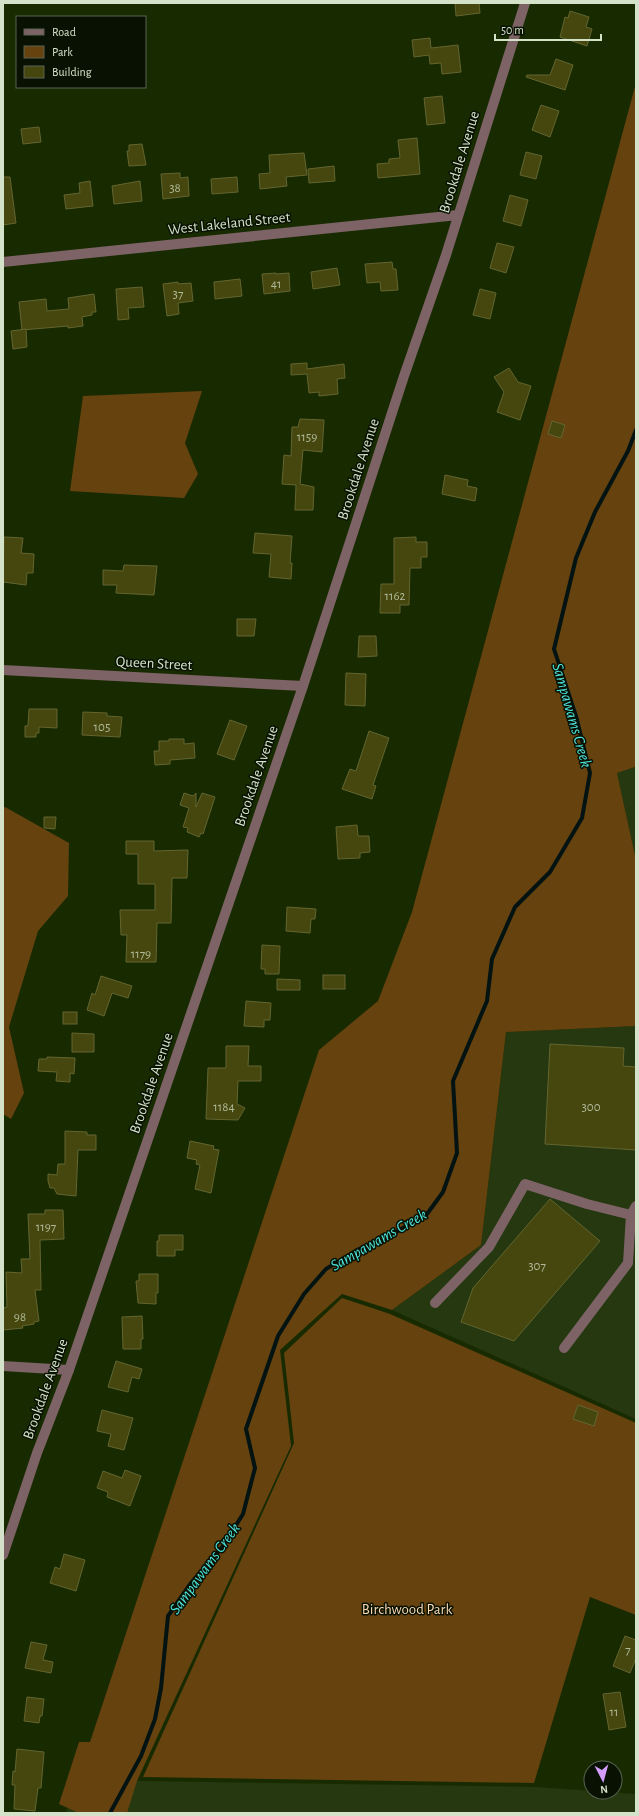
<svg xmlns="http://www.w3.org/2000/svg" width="639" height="1816" font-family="'Alegreya Sans',sans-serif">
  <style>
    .built { fill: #253810 }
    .green { fill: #66420f }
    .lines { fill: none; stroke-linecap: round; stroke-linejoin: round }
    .stream { stroke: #021312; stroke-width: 4 }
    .building { fill: #46470e; stroke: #636530 }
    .minor { stroke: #7d6366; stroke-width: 10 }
    .labels { text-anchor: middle; stroke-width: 3; stroke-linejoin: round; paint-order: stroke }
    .number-label { font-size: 13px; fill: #b0bb9a }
    .street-label { font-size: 15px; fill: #d4e2c9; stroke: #081102 }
    .park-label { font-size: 15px; fill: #f9d8b2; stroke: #081102 }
    .water-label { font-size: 16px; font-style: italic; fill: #4ee3dc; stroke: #081102 }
  </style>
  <rect width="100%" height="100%" fill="#182b00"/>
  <g class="built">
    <polygon points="636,748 636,860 617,773 635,767"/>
    <polygon points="636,1026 636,1419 392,1310 481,1245 506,1032"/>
    <polygon points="78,1780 535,1787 636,1794 636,1813 66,1813"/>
  </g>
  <g class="green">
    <polygon points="636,83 636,748 635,767 617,773 636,860 636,1026 506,1032 481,1245 392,1310 342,1294 280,1350 291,1446 137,1781 127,1813 79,1813 59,1804 79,1742 90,1742 319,1050 378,1001 412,912"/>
    <polygon points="202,391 185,443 198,474 184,498 70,491 83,396"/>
    <polygon points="5,807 69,843 68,896 38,931 9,1027 24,1093 11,1119 3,1114 3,808"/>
    <polygon points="342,1298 390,1314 636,1423 636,1615 590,1597 534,1783 143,1777 294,1443 284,1353"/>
  </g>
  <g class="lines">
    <polyline class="stream" points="110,1813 141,1756 155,1719 161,1688 168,1616 191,1583 223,1546 243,1514 255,1468 246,1429 278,1336 304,1294 326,1269 359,1249 384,1239 427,1214 443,1192 457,1153 453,1081 487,1001 492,959 515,907 550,872 582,818 590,773 576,716 554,649 576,558 595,512 628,451 636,430"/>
  </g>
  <g class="building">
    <polygon points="455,3 479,3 480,13 456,16"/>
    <polygon points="570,11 589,17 586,27 592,29 587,46 560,37 565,17 568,18"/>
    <polygon points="430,38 431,48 458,45 461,72 442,74 441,63 430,64 429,55 414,57 412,40"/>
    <polygon points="556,59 573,65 565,90 526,77 527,75 550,75"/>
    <polygon points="442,96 445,123 427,125 424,98"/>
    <polygon points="541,105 559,111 550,137 532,130"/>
    <polygon points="39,127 41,142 23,144 21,129"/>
    <polygon points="417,138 420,174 378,178 377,164 389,163 389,159 400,158 398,140"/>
    <polygon points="142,144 146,165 129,166 127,151 129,151 129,145"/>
    <polygon points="526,152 542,156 536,179 520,175"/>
    <polygon points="304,153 307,175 286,177 287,186 260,189 259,174 270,173 269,155"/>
    <polygon points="334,166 335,181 309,183 308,169"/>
    <polygon points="180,173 180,178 188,177 189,196 163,199 161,174"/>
    <polygon points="3,177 10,177 16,223 3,225"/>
    <polygon points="237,177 238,192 212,194 211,179"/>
    <polygon points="90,181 93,206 66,209 64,195 80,193 79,183"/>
    <polygon points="140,181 142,201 114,204 112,186"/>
    <polygon points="510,195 528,200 521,226 503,221"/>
    <polygon points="497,243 514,247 506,273 490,268"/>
    <polygon points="392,262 393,269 396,269 398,290 381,291 380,282 367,283 365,264"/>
    <polygon points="337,268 340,285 313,289 311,272"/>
    <polygon points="276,273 276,274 289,273 290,291 264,294 262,274"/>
    <polygon points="240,279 242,296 215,299 214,282"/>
    <polygon points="178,282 178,284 191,283 193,301 178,303 179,314 167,316 163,284"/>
    <polygon points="142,287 144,307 128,308 129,319 118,320 116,289"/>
    <polygon points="480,289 496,293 490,319 473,315"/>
    <polygon points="94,294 96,312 92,312 92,315 82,317 83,326 68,328 68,326 22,330 19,302 46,299 47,311 69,309 68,298"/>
    <polygon points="26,329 27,347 13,349 11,331"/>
    <polygon points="307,363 307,369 344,364 345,378 337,379 338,394 319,396 319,392 309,393 307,374 291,375 291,364"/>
    <polygon points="509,368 518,382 531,386 520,420 497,412 504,392 494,377"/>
    <polygon points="300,419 324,420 322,452 303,450 300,484 314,487 313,510 295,510 296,485 282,484 284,455 291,456 292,427 298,427"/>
    <polygon points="552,421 565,425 561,438 548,434"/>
    <polygon points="445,475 468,480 467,486 477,488 475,501 442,494"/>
    <polygon points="255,533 292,536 290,563 292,563 291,579 269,577 271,554 253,553"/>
    <polygon points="4,537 23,538 21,553 34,554 33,573 27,573 26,585 3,582"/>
    <polygon points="416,537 416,542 427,542 427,557 421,557 421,568 410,568 409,605 400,605 400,613 380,613 381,584 394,584 394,538"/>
    <polygon points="124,565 157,566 154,595 116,593 117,585 103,585 103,570 123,571"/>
    <polygon points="237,619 256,619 254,636 237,636"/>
    <polygon points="359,636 376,636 377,656 358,657"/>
    <polygon points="346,673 366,674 365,706 345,705"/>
    <polygon points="29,709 57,709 57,728 39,727 39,733 36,733 36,737 25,737 25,726 28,726"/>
    <polygon points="83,712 107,713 107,716 122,717 120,737 82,735"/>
    <polygon points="230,720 247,726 234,760 217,754"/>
    <polygon points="369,731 389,738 373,785 376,786 372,799 342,789 350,769 356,771"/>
    <polygon points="169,739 184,739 184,744 194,743 195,758 170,760 170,764 155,765 154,751 159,751 159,741 169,741"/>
    <polygon points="184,793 193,796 196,793 196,807 202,793 215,797 203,834 201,833 199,837 187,832 188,828 183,827 189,808 180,805"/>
    <polygon points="44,817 56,817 55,829 44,828"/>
    <polygon points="357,825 358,836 369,836 370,852 360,853 360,858 338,859 336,827"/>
    <polygon points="126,841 154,841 154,851 188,850 187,878 172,878 172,880 171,923 157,923 156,962 126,962 127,935 121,935 120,910 155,910 155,884 138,884 138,854 126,854"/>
    <polygon points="287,907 316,909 315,919 311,919 310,933 286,931"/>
    <polygon points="262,945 280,946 279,974 265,974 265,969 261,969"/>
    <rect x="323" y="975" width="22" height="14"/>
    <polygon points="101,976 132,986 128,998 112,993 104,1016 87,1010 92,993 95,995"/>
    <polygon points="277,979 300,980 300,990 277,990"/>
    <polygon points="246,1001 271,1003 270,1020 264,1020 264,1027 244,1026"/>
    <rect x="63" y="1012" width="14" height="12"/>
    <polygon points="72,1033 94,1034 94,1052 72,1052"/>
    <polygon points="550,1044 624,1048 623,1066 636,1067 636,1150 545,1144"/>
    <polygon points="226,1046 249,1046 248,1066 261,1066 261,1081 238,1081 237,1104 245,1108 238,1120 206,1119 208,1068 226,1068"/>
    <polygon points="47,1057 75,1058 74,1074 70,1073 70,1082 56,1081 57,1072 38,1071 39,1059 47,1059"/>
    <polygon points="65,1131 87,1132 87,1135 96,1135 96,1150 78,1150 76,1196 57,1194 54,1188 50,1188 48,1181 48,1174 57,1175 58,1164 65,1164"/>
    <polygon points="190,1141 214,1146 213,1149 219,1150 211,1193 195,1189 200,1165 196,1164 197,1160 187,1158"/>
    <polygon points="550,1199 600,1241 514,1341 461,1322 473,1288"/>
    <polygon points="45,1210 63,1210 64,1239 40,1240 41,1290 35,1290 39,1321 34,1322 34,1324 22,1326 23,1328 3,1330 3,1308 7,1307 6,1272 22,1273 21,1259 30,1259 28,1214 45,1214"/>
    <polygon points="159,1235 183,1235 183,1250 175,1250 175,1256 157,1256 157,1241 159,1241"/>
    <polygon points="139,1274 158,1274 158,1293 156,1293 156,1304 138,1303 136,1281 139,1281"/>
    <polygon points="142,1316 143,1339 141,1339 141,1349 123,1349 122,1317"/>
    <polygon points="116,1361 142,1369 139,1379 132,1377 128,1392 108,1387"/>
    <polygon points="578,1405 598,1412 594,1426 573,1419"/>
    <polygon points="102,1410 133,1418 124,1450 108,1446 111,1434 97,1431"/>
    <polygon points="125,1470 141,1476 130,1506 107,1497 108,1492 97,1488 103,1471 122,1478"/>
    <polygon points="64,1554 85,1560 76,1591 50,1583 55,1567 60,1569"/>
    <polygon points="625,1636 636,1640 636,1658 630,1673 613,1666"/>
    <polygon points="31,1642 47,1645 43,1660 53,1662 51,1673 25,1668"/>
    <polygon points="620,1692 626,1727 609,1730 603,1694"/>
    <polygon points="27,1697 44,1699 42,1716 40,1716 39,1723 24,1721"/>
    <polygon points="17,1749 44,1752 41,1788 38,1788 35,1811 14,1809 15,1785 12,1785 13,1771 15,1772"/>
  </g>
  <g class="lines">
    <g class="minor">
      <polyline points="3,262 458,215"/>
      <polyline points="3,670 303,686"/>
      <polyline points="435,1303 489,1247 525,1184 587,1204 631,1215 636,1219"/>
      <polyline points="564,1348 628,1263 631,1215 636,1206"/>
      <polyline points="3,1366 69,1370"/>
      <polyline points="3,1555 37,1453 69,1370 303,686 404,376 446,255 525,3"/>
    </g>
  </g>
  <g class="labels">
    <g class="number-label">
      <text x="175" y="192">38</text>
      <text x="276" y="288">41</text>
      <text x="178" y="298">37</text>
      <text x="307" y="441">1159</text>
      <text x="395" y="600">1162</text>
      <text x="102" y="731">105</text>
      <text x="141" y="958">1179</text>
      <text x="224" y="1111">1184</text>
      <text x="591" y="1111">300</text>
      <text x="46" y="1231">1197</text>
      <text x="537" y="1270">307</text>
      <text x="20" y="1321">98</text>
      <text x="628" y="1654">7</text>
      <text x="614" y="1716">11</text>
    </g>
    <g class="street-label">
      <text transform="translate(459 162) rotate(-73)" y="5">Brookdale Avenue</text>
      <text transform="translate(229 223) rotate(-6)" y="5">West Lakeland Street</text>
      <text transform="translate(358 469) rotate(-72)" y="5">Brookdale Avenue</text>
      <text transform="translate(154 663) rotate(3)" y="5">Queen Street</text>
      <text transform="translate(256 776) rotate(-71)" y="5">Brookdale Avenue</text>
      <text transform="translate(151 1083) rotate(-71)" y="5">Brookdale Avenue</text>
      <text transform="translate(45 1389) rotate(-70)" y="5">Brookdale Avenue</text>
    </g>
    <g class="park-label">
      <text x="407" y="1614">Birchwood Park</text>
    </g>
    <g class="water-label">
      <text transform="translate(573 715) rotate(74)" y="6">Sampawams Creek</text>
      <text transform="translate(378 1239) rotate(-30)" y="6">Sampawams Creek</text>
      <text transform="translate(204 1568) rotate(-54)" y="6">Sampawams Creek</text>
    </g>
  </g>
  <rect width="639" height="1816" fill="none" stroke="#d4e2c9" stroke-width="8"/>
  <rect x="16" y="16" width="130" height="72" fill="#081102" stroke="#5a6552"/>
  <rect x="24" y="29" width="20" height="6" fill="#7d6366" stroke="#5a6552"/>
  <text x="52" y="36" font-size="12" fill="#d4e2c9">Road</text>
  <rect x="24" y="46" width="20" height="12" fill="#66420f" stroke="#5a6552"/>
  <text x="52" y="56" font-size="12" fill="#d4e2c9">Park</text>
  <rect x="24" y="66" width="20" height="12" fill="#46470e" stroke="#5a6552"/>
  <text x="52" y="76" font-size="12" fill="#d4e2c9">Building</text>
  <g transform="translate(603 1780) rotate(174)"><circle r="19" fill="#081102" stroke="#5a6552"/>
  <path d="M0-3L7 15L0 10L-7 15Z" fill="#d49cfb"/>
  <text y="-6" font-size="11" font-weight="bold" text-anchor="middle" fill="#d4e2c9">N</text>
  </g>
  <path d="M495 34v6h106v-6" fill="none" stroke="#d4e2c9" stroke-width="2"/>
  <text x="501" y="34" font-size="12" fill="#d4e2c9" stroke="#081102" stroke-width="3" paint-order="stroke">50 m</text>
</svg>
